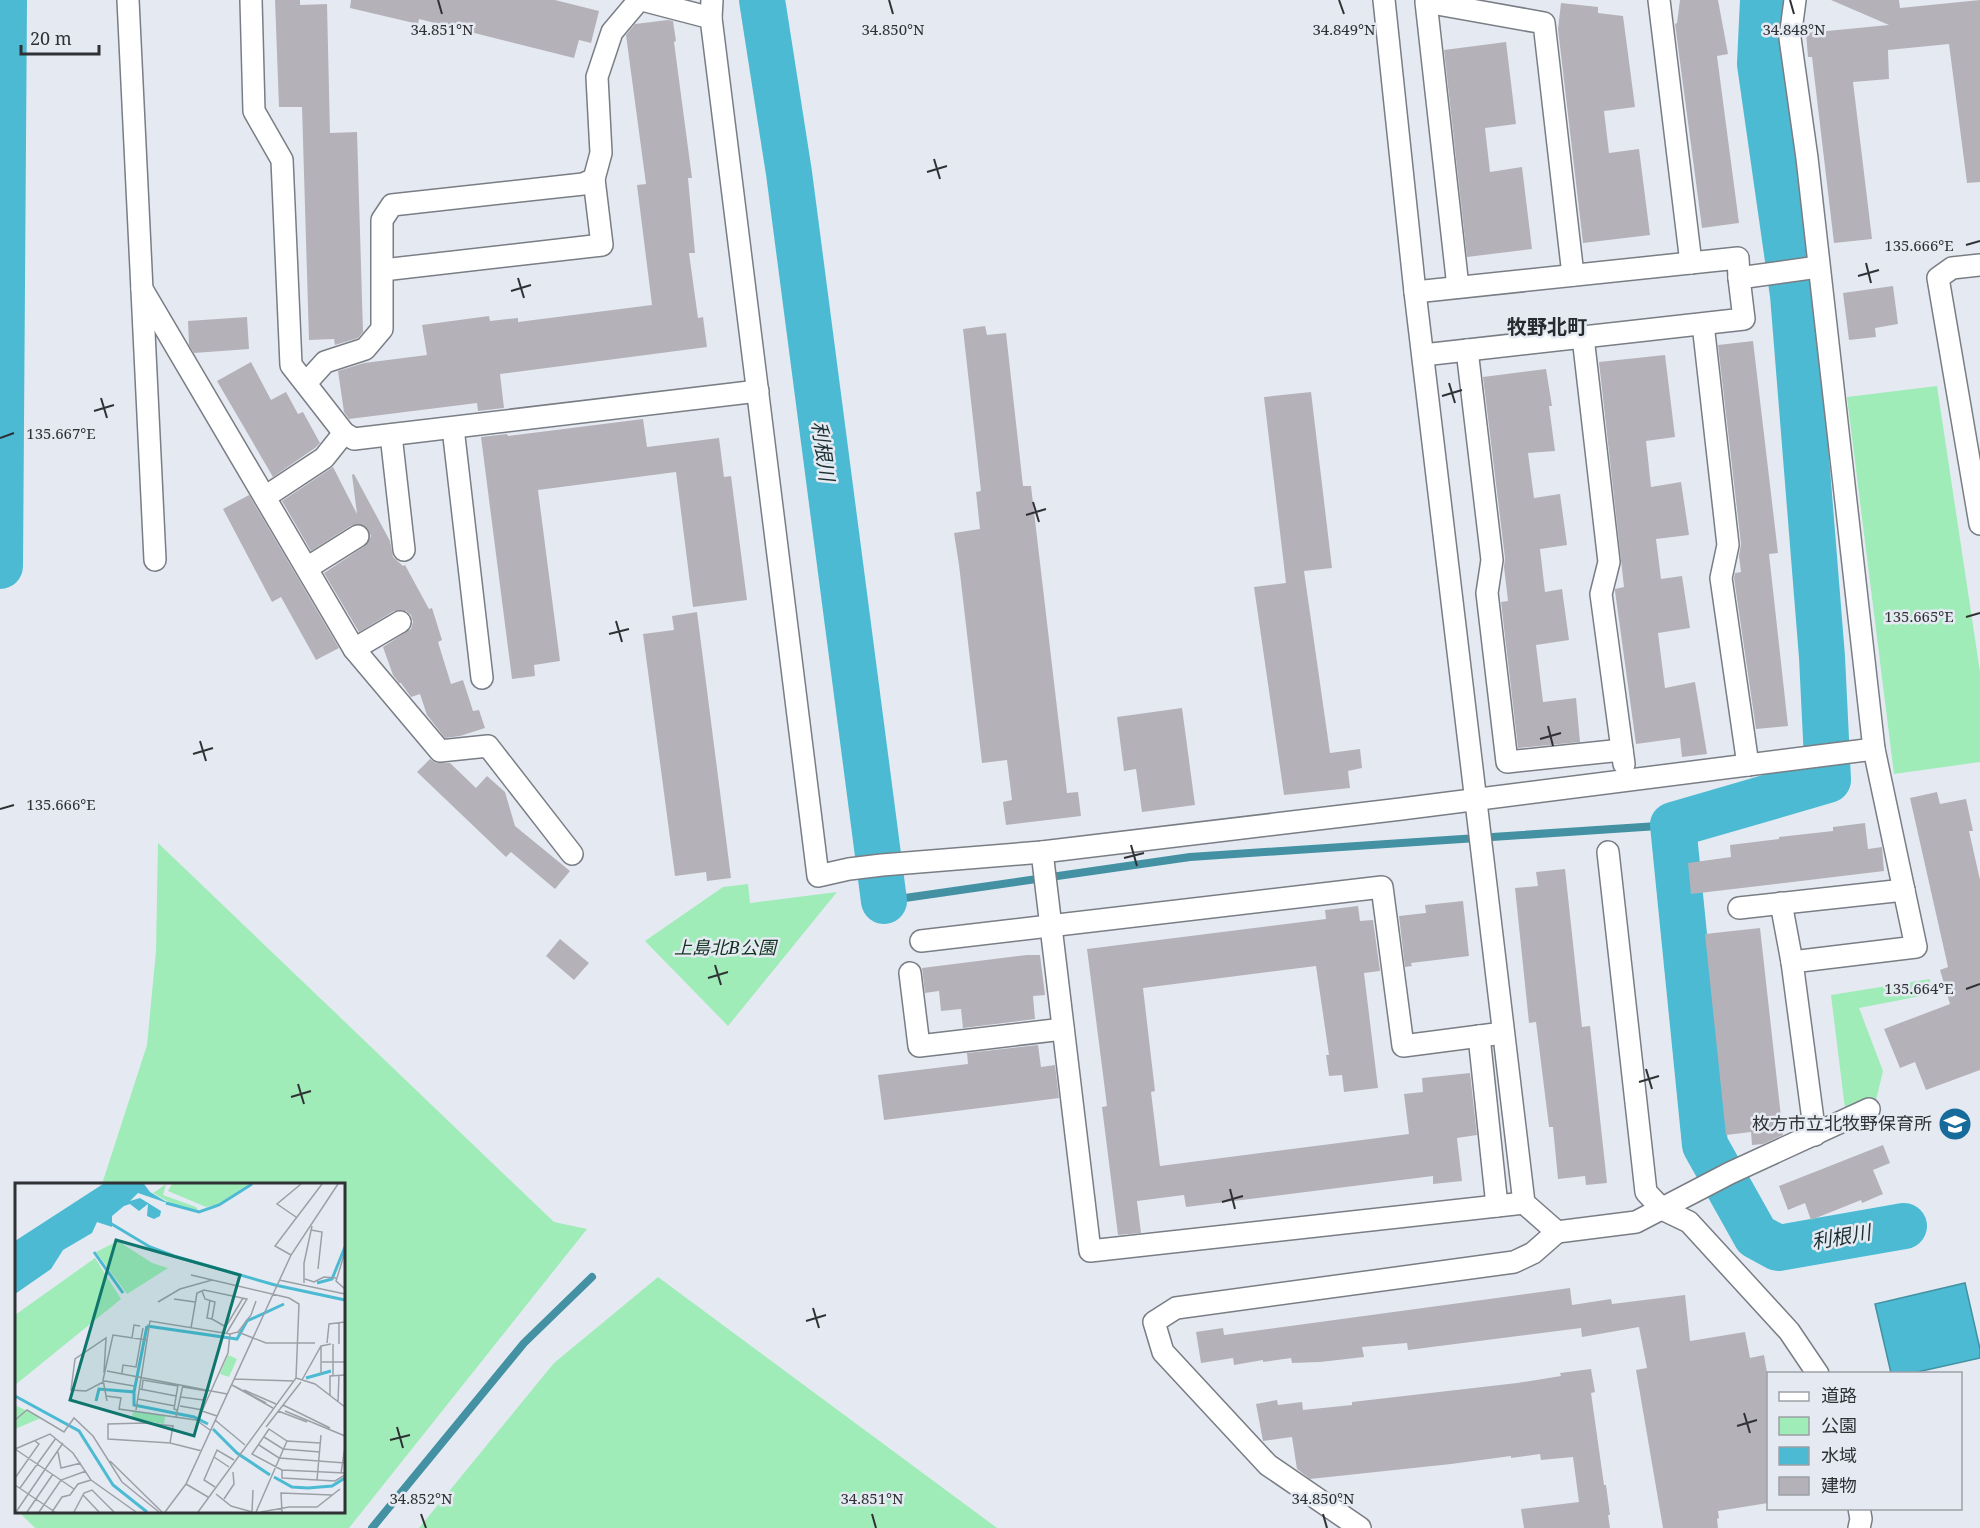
<svg xmlns="http://www.w3.org/2000/svg" width="1980" height="1528" font-family="'Noto Serif','Noto Sans JP',serif">
  <style>
    .green { fill: #9fecb8 }
    .water { fill: #4bbad2; stroke: #4391a3; stroke-width: 1.5 }
    .lines { fill: none; stroke-linecap: round; stroke-linejoin: round }
    .stream { stroke: #4391a3; stroke-width: 8 }
    .river { stroke: #4bbad2; stroke-width: 46 }
    .building { fill: #b5b1b9 }
    .street-casing { stroke: #797d84; stroke-width: 24 }
    .street { stroke: #fff; stroke-width: 21 }
    .ticks { fill: none; stroke: #2f3134; stroke-width: 2 }
    .labels { text-anchor: middle; stroke-width: 5; stroke-linejoin: round; paint-order: stroke }
    .park-label { font-size: 18px; font-style: italic; fill: #11321e; stroke: #e5eaf2 }
    .poi-label { font-size: 18px; fill: #2f3134; stroke: #e5eaf2; text-anchor: end }
    .neighbourhood-label { font-size: 20px; font-weight: bold; fill: #272b30; stroke: #e5eaf2 }
    .water-label { font-size: 20px; font-style: italic; fill: #1c3034; stroke: #e5eaf2 }
    .inset-river { fill: none; stroke: #4bbad2; stroke-width: 3 }
    .inset-road { fill: none; stroke: #9ca0a6; stroke-width: 1.5 }
    .view { fill: #0f766e; fill-opacity: 0.15; stroke: #0f766e; stroke-width: 3 }
    .inset-edge { fill: none; stroke: #2f3134; stroke-width: 3 }
    .ticks-label { font-size: 15px; text-anchor: middle; fill: #2f3134; stroke: #e5eaf2; stroke-width: 5; stroke-linejoin: round; paint-order: stroke }
  </style>
  <rect width="100%" height="100%" fill="#e5eaf2"/>
  <g class="green">
    <polygon points="1937,386 1980,672 1980,762 1894,774 1847,397"/>
    <polygon points="158,843 554,1222 587,1229 349,1528 35,1528 19,1512 344,1512 344,1184 102,1184 147,1045 156,951"/>
    <polygon points="748,884 750,903 837,892 728,1026 645,941 723,887"/>
    <polygon points="1930,979 1931,994 1859,1008 1883,1071 1876,1100 1845,1109 1831,995"/>
    <polygon points="658,1277 997,1528 419,1528 554,1363"/>
  </g>
  <polygon class="water" points="1965,1283 1980,1349 1980,1358 1913,1373 1891,1373 1875,1304"/>
  <g class="lines">
    <g class="stream">
      <polyline points="884,901 1190,857 1673,825"/>
      <polyline points="372,1528 524,1343 592,1277"/>
    </g>
    <g class="river">
      <polyline points="762,0 789,173 884,901"/>
      <polyline points="1763,0 1760,64 1793,295 1822,657 1828,780 1673,825 1705,1145 1756,1236 1778,1248 1904,1226"/>
      <polyline points="0,566 4,0"/>
    </g>
  </g>
  <g class="building">
    <polygon points="275,0 300,0 300,5 327,4 330,133 357,132 363,332 358,338 335,345 334,339 309,340 302,107 279,107"/>
    <polygon points="351,0 555,0 599,11 591,43 579,40 574,58 419,19 418,24 350,8"/>
    <polygon points="1680,0 1718,0 1728,54 1717,56 1739,223 1702,228 1675,24 1677,23"/>
    <polygon points="1831,0 1899,0 1900,8 1980,0 1980,182 1967,183 1949,44 1888,50 1889,79 1853,82 1872,239 1834,243 1812,57 1808,57 1806,33 1889,25"/>
    <polygon points="1561,3 1598,7 1598,13 1623,16 1635,107 1604,111 1609,153 1639,149 1650,235 1583,243 1558,29"/>
    <polygon points="668,20 673,21 676,41 674,42 692,178 688,178 695,253 689,253 698,318 703,317 707,347 500,374 504,408 478,411 477,403 349,419 344,412 338,371 364,363 427,355 422,325 489,316 490,321 518,318 518,322 652,305 637,185 646,184 626,35 635,24"/>
    <polygon points="1506,42 1516,124 1485,128 1490,172 1522,167 1532,249 1467,257 1444,50"/>
    <polygon points="1893,286 1898,324 1875,328 1876,337 1849,340 1843,293"/>
    <polygon points="247,317 249,349 194,353 189,345 188,321"/>
    <polygon points="985,326 987,335 1006,333 1023,486 1031,486 1067,793 1078,792 1081,816 1006,825 1003,802 1012,800 1007,760 982,763 959,565 954,533 980,529 976,492 981,491 963,329"/>
    <polygon points="1753,341 1778,553 1769,554 1788,726 1756,729 1734,578 1735,573 1741,572 1739,556 1741,544 1718,345"/>
    <polygon points="1665,355 1675,437 1646,441 1651,487 1681,482 1689,535 1656,539 1661,579 1682,576 1690,628 1658,633 1665,688 1695,682 1707,754 1682,757 1680,738 1636,744 1615,591 1615,589 1624,587 1599,362"/>
    <polygon points="251,362 271,400 286,392 298,414 303,412 320,443 315,448 273,477 217,381"/>
    <polygon points="1546,369 1552,406 1549,406 1555,451 1528,453 1534,498 1560,494 1567,545 1540,549 1545,592 1562,589 1569,640 1536,645 1543,702 1576,698 1580,742 1518,748 1501,602 1508,601 1504,567 1505,558 1483,377"/>
    <polygon points="1311,392 1332,568 1304,571 1330,753 1360,749 1362,768 1348,771 1350,788 1284,795 1254,587 1286,583 1264,397"/>
    <polygon points="643,419 647,447 719,438 724,477 731,476 747,600 693,607 676,472 538,490 560,661 534,665 535,676 512,679 481,437 507,434 508,436"/>
    <polygon points="333,467 357,514 352,475 354,474 390,541 393,557 403,566 405,565 429,609 432,608 442,640 438,642 451,684 463,680 473,711 479,710 485,728 460,736 445,738 427,715 420,694 411,697 401,683 399,683 393,675 383,647 411,629 413,622 411,615 406,611 394,611 359,632 324,573 365,546 371,536 368,529 363,525 352,525 311,551 282,501"/>
    <polygon points="249,495 339,648 316,660 281,597 272,602 223,509"/>
    <polygon points="697,612 731,878 707,881 706,872 675,876 643,634 674,630 672,616"/>
    <polygon points="1182,708 1195,805 1142,812 1136,769 1124,771 1117,717"/>
    <polygon points="430,759 436,763 450,763 476,788 487,776 505,792 515,826 570,871 555,889 511,852 506,857 417,772"/>
    <polygon points="1937,792 1940,804 1966,799 1973,831 1969,831 1980,880 1980,1070 1926,1090 1915,1062 1900,1068 1884,1029 1950,1004 1940,970 1948,967 1910,798"/>
    <polygon points="1865,823 1868,849 1882,847 1884,871 1691,894 1688,863 1731,857 1730,845 1779,839 1779,837 1833,831 1833,827"/>
    <polygon points="1565,869 1582,1027 1590,1026 1607,1183 1586,1185 1585,1176 1558,1179 1553,1127 1549,1127 1536,1022 1529,1023 1515,888 1538,886 1536,872"/>
    <polygon points="1463,901 1469,956 1411,963 1412,966 1405,967 1399,916 1426,913 1425,905"/>
    <polygon points="1358,906 1360,921 1373,920 1380,971 1364,973 1378,1088 1344,1092 1342,1075 1329,1076 1326,1055 1329,1055 1316,966 1143,988 1155,1091 1151,1092 1160,1166 1409,1134 1404,1094 1423,1092 1422,1078 1470,1073 1477,1135 1457,1138 1462,1181 1433,1184 1433,1176 1186,1207 1184,1195 1137,1201 1141,1233 1118,1235 1102,1107 1107,1106 1087,949 1326,919 1325,910"/>
    <polygon points="1760,928 1783,1135 1763,1144 1752,1145 1751,1132 1726,1135 1705,934"/>
    <polygon points="560,939 589,963 574,980 546,956"/>
    <polygon points="1027,955 1040,955 1045,995 1033,996 1035,1019 963,1028 961,1009 941,1011 939,991 925,993 922,968"/>
    <polygon points="1038,1045 1041,1067 1055,1065 1059,1098 884,1120 878,1075 968,1064 967,1053"/>
    <polygon points="1883,1145 1890,1163 1873,1170 1883,1194 1862,1203 1861,1200 1811,1220 1805,1203 1788,1210 1779,1186"/>
    <polygon points="1570,1288 1572,1305 1611,1299 1612,1304 1685,1295 1690,1341 1745,1332 1750,1358 1764,1355 1768,1378 1768,1503 1718,1511 1719,1518 1717,1519 1718,1528 1663,1528 1636,1370 1647,1368 1639,1327 1582,1337 1581,1328 1408,1350 1407,1343 1362,1347 1364,1357 1320,1362 1292,1363 1291,1358 1263,1362 1263,1360 1234,1365 1233,1358 1201,1363 1196,1332 1223,1328 1224,1335"/>
    <polygon points="1591,1369 1595,1392 1591,1393 1604,1485 1606,1485 1610,1515 1608,1515 1610,1528 1524,1528 1521,1509 1579,1502 1573,1457 1541,1460 1540,1454 1511,1458 1511,1456 1451,1464 1310,1479 1297,1469 1292,1437 1263,1441 1256,1404 1277,1400 1278,1405 1302,1402 1303,1410 1352,1405 1352,1402 1517,1383 1561,1376 1560,1373"/>
  </g>
  <g class="lines">
    <g class="street-casing">
      <g id="street">
        <polyline points="128,0 155,560"/>
        <polyline points="251,0 254,111 282,160 291,365 344,433 354,439 758,391"/>
        <polyline points="642,0 711,18"/>
        <polyline points="712,0 711,18 818,876 849,869 882,865 1042,852 1401,809 1874,749"/>
        <polyline points="1384,0 1415,292 1524,1203 1557,1232 1636,1222 1730,1173 1869,1109"/>
        <polyline points="1659,0 1691,263"/>
        <polyline points="1795,0 1790,38 1807,158 1874,749 1916,947 1792,962 1815,1135"/>
        <polyline points="1980,265 1952,268 1938,278 1980,524"/>
        <polyline points="383,270 602,245 594,179"/>
        <polyline points="1458,287 1426,2 1544,23 1573,275"/>
        <polyline points="142,289 354,649 440,751 488,746 572,854"/>
        <polyline points="1415,292 1738,258 1739,278 1818,267"/>
        <polyline points="1703,324 1728,545 1721,578 1748,765"/>
        <polyline points="1583,337 1609,562 1601,594 1624,764"/>
        <polyline points="1467,350 1492,560 1487,593 1507,762 1622,750"/>
        <polyline points="1423,355 1744,319 1739,278"/>
        <polyline points="306,383 325,362 365,349 382,329 382,220 392,205 583,184 594,179 601,153 597,77 612,32 639,0"/>
        <polyline points="453,428 482,678"/>
        <polyline points="391,435 404,550"/>
        <polyline points="265,497 324,458 344,433"/>
        <polyline points="307,568 358,536"/>
        <polyline points="354,649 400,622"/>
        <polyline points="1042,852 1090,1251 1524,1203"/>
        <polyline points="1608,852 1646,1192 1662,1209 1689,1222 1789,1331 1818,1374"/>
        <polyline points="1781,903 1792,962"/>
        <polyline points="1739,908 1904,890"/>
        <polyline points="921,941 1382,887 1403,1046 1503,1033"/>
        <polyline points="910,973 919,1046 1063,1029"/>
        <polyline points="1479,1036 1497,1206"/>
        <polyline points="1360,1528 1268,1465 1163,1352 1154,1322 1176,1308 1514,1262 1533,1253 1557,1232"/>
        <polyline points="1859,1528 1861,1519 1859,1508"/>
      </g>
    </g>
    <use href="#street" class="street"/>
  </g>
  <path class="ticks" d="M438 0 442 14M889 0 893 14M1339 0 1344 14M1790 0 1794 14M934 159 940 179M927 172 947 166M1966 245 1980 241M1866 263 1871 283M1858 276 1879 270M518 278 524 298M511 291 531 285M1449 383 1455 403M1442 396 1462 390M101 398 107 418M94 411 114 405M0 438 14 433M1033 502 1039 522M1026 515 1046 509M1966 617 1980 613M616 621 622 642M609 634 629 629M1548 726 1553 746M1540 739 1561 733M200 741 206 761M193 754 213 748M0 809 14 805M1131 845 1137 866M1124 858 1144 853M715 965 721 985M708 978 728 972M1966 989 1980 984M1646 1069 1652 1089M1639 1082 1659 1076M298 1084 304 1104M291 1097 311 1091M1230 1189 1235 1209M1222 1202 1243 1196M813 1308 819 1328M806 1321 826 1315M1744 1413 1750 1433M1737 1426 1757 1420M397 1427 403 1448M390 1440 410 1435M421 1514 426 1528M872 1514 876 1528M1323 1514 1327 1528"/>
  <defs>
    <g id="school-disc" transform="scale(1.725)"><circle r="9.5" fill="#166b9b" stroke="#e5eaf2"/><path d="M0-5L7-2L0 1L-7-2ZM-4 1L0 2.5L4 1V4Q0 6-4 4Z" fill="#fff"/></g>
  </defs>
  <g fill-rule="evenodd">
    <use href="#school-disc" x="1955" y="1124"/>
  </g>
  <g class="labels">
    <g class="park-label">
      <text x="725" y="954">上島北B公園</text>
    </g>
    <g class="poi-label">
      <text x="1932" y="1130">枚方市立北牧野保育所</text>
    </g>
    <g class="neighbourhood-label">
      <text x="1547" y="334">牧野北町</text>
    </g>
    <g class="water-label">
      <text transform="translate(823 451) rotate(82)" y="7">利根川</text>
      <text transform="translate(1841 1237) rotate(-10)" y="7">利根川</text>
    </g>
  </g>
  <g transform="translate(15 1183)">
    <rect width="330" height="330" fill="#e5eaf2"/>
    <path d="M151 1 148 12 181 24 183 27 161 23 138 10ZM157 1H234L203 21 191 24 153 8ZM103 58 137 80 153 85 112 111 81 69ZM80 75 106 116 0 202V132ZM213 172 222 176 214 194 205 191ZM0 222 26 235 0 246ZM118 228 150 233 149 241 117 236Z" fill="#9fecb8"/>
    <path d="M88 1H129L135 9 155 21 123 10 115 18 125 15 146 28 145 33 139 36 132 33 133 21 124 28 115 21 109 23 97 33V44L82 39 77 50 48 67 36 86 0 111V58Z" fill="#4bbad2"/>
    <path class="inset-river" d="M151 20 184 29 204 22 237 1M95 40 135 64 159 73 260 102 330 117M79 69 108 110M302 100 317 96 330 64M132 143 222 156 232 138 269 121M291 195 316 188M119 209 132 143M0 213 64 248 98 302 132 329M81 218 84 206 119 209V222L179 234 193 241M198 246 222 270 255 292M259 294 277 304 293 305 317 303 330 295"/>
    <path class="inset-road" d="M281 34 262 21 286 1M296 47 307 49 303 86M330 69 321 98 330 106M276 72 260 63 307 1M176 92 274 115 284 121 281 195 183 329M290 96 299 99 309 94 321 95M264 97 330 111M289 100V80L297 43M187 108 190 116 200 119 197 136 211 144M159 116 180 119M195 117 192 135 197 136M143 119 165 106 197 97M176 145 182 110 189 107 232 116 211 151M223 149 236 132 241 118M207 150 228 115M117 155 119 142 125 143M312 160 314 141 330 139M324 161V139M306 163V191M307 179H330M92 188 212 211M89 190 91 155 60 176 56 207 71 208 90 198 119 203M107 190 108 182 121 184 128 145M318 192V161M281 195 300 201 330 224M219 196 279 198M287 197 306 163 316 161M217 202 258 225M219 203 251 220M125 206 161 213M127 206 128 197 163 203M229 207 261 221M91 213 106 215 104 226 181 237 195 247M315 213V193L330 192M166 214 188 217 192 208 168 204M123 216 160 223M92 218 88 197 98 152 132 157M323 219 324 192M268 222 315 245M165 223 188 227M121 227 135 138 215 151 223 149 251 160H300M162 227 159 226 163 202M263 228 292 239M270 228 330 253M202 233 187 228 213 170 215 151M161 234 168 202M0 237 12 227 49 249 59 235 78 253 107 299 144 329M200 237 230 262M129 240 158 243 155 260 93 256V241ZM251 244 286 199M249 254 268 266 305 269M155 260 187 268M305 260 272 258 254 246 237 271 267 287V295L320 298 330 292M244 262 264 275 330 280M0 266 35 251 58 270 76 297 121 329M0 266 59 306M43 269 46 285 66 280M199 274 214 284M95 278 147 329M267 287 330 290M326 290 330 264M0 295 24 261 20 258M302 297 306 252M171 301 193 314M0 302 40 329M200 304 189 297 202 267 219 277M5 305 41 255M201 311 216 323 237 329M68 312 84 329M209 316 219 301 218 289M1 329 48 260M12 329 38 291M24 329 46 297 71 288M37 329 47 314 55 312 63 301 76 297M59 329 69 310 77 307 99 329M150 329 171 301 276 72 323 1M237 329 238 307M241 329 272 258M246 329 274 324H302L325 306M267 329 266 310 317 312"/>
    <path class="view" d="M101 57 225 92 179 253 55 217Z"/>
    <rect width="330" height="330" class="inset-edge"/>
  </g>
  <g class="ticks-label">
    <text x="442" y="35">34.851°N</text>
    <text x="893" y="35">34.850°N</text>
    <text x="1344" y="35">34.849°N</text>
    <text x="1794" y="35">34.848°N</text>
    <text x="1919" y="251">135.666°E</text>
    <text x="61" y="439">135.667°E</text>
    <text x="1919" y="622">135.665°E</text>
    <text x="61" y="810">135.666°E</text>
    <text x="1919" y="994">135.664°E</text>
    <text x="421" y="1504">34.852°N</text>
    <text x="872" y="1504">34.851°N</text>
    <text x="1323" y="1504">34.850°N</text>
  </g>
  <rect x="1767" y="1372" width="195" height="138" fill="#e5eaf2" stroke="#9ca0a6" stroke-width="1.5"/>
  <rect x="1779" y="1392" width="30" height="9" fill="#ffffff" stroke="#9ca0a6" stroke-width="1.5"/>
  <text x="1821" y="1402" font-size="18" fill="#2f3134">道路</text>
  <rect x="1779" y="1417" width="30" height="18" fill="#9fecb8" stroke="#9ca0a6" stroke-width="1.5"/>
  <text x="1821" y="1432" font-size="18" fill="#2f3134">公園</text>
  <rect x="1779" y="1447" width="30" height="18" fill="#4bbad2" stroke="#9ca0a6" stroke-width="1.5"/>
  <text x="1821" y="1462" font-size="18" fill="#2f3134">水域</text>
  <rect x="1779" y="1477" width="30" height="18" fill="#b5b1b9" stroke="#9ca0a6" stroke-width="1.5"/>
  <text x="1821" y="1492" font-size="18" fill="#2f3134">建物</text>
  <path d="M21 45v9h78v-9" fill="none" stroke="#2f3134" stroke-width="3"/>
  <text x="30" y="45" font-size="18" fill="#2f3134" stroke="#e5eaf2" stroke-width="4.5" paint-order="stroke">20 m</text>
</svg>
